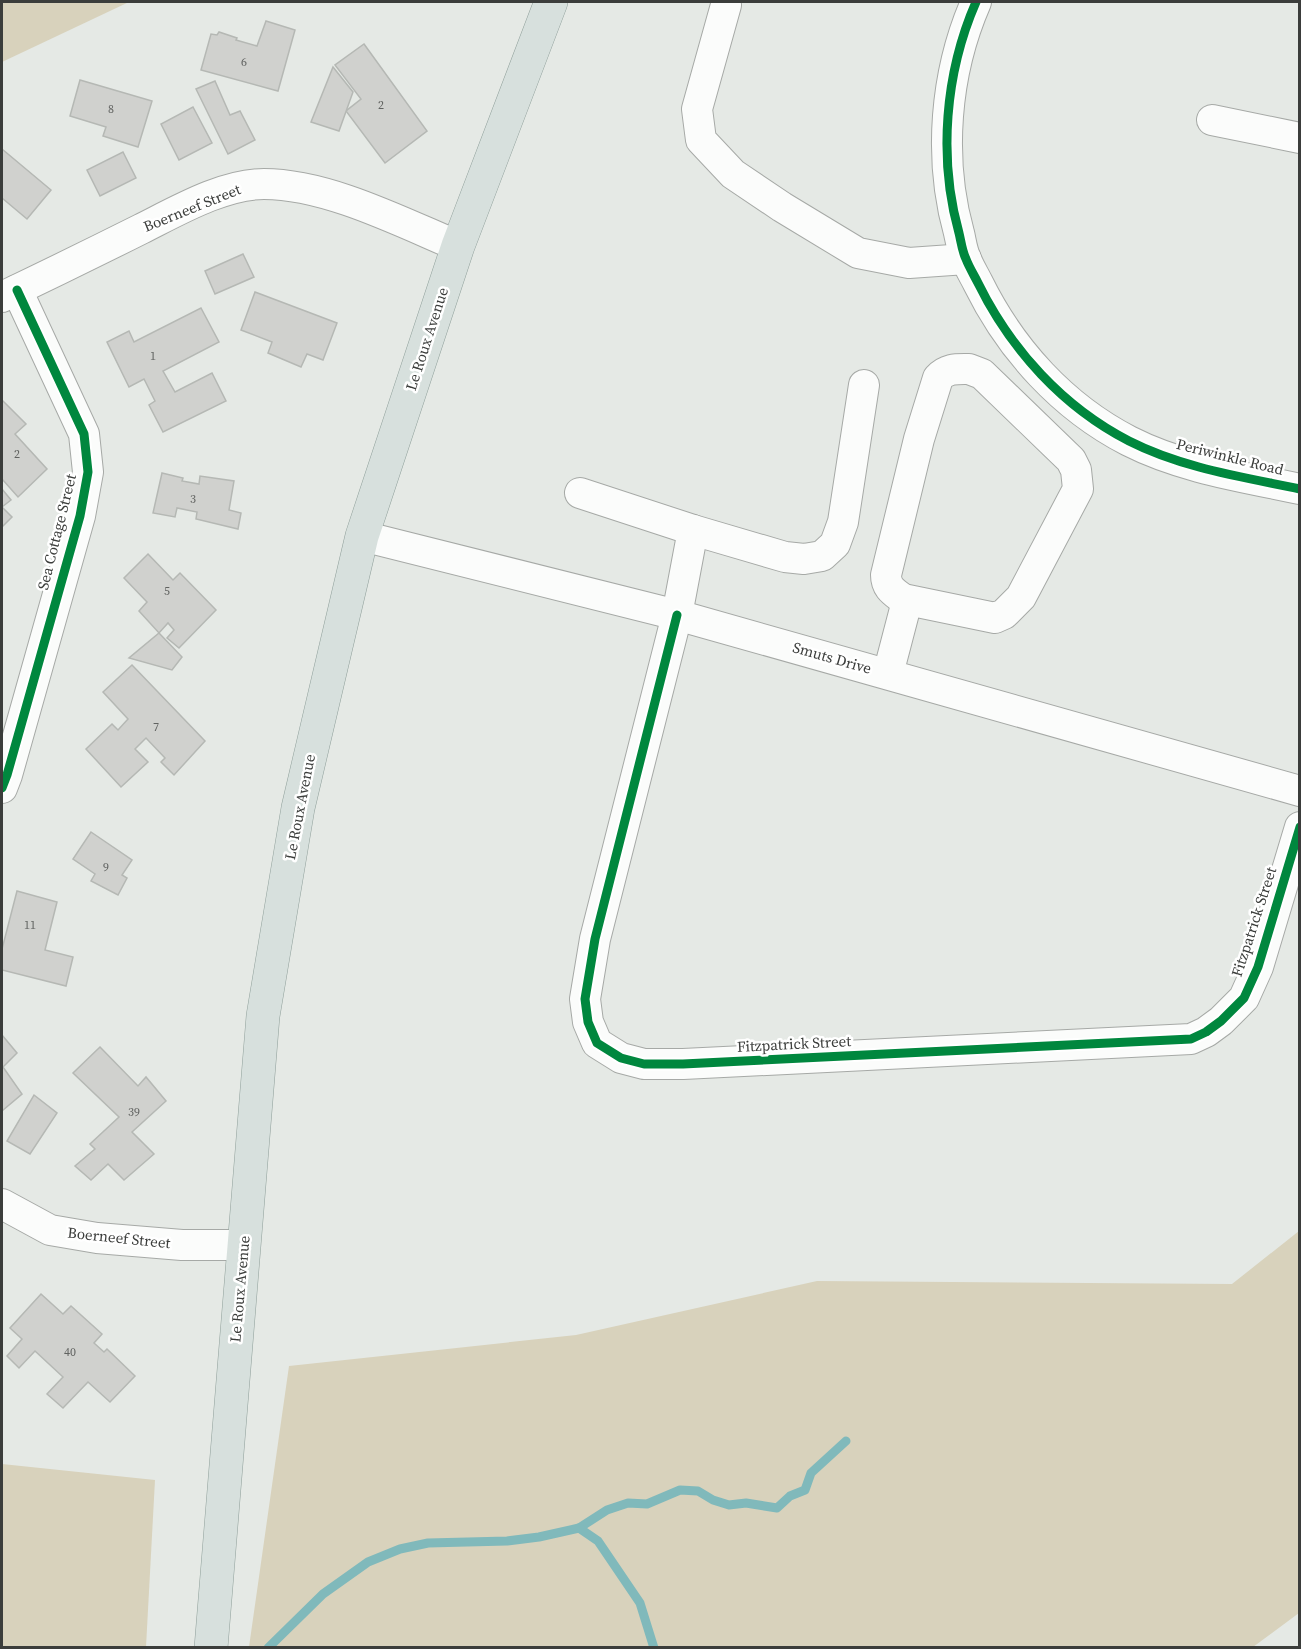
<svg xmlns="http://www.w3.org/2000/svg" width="1301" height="1649" font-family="'Source Serif 4',serif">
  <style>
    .green { fill: #d8d2bc }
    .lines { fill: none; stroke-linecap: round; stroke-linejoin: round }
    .stream { stroke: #80b9bb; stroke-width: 9 }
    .building { fill: #d0d1ce; stroke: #b5b8b4; stroke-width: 1.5 }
    .minor-casing { stroke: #a6a9a6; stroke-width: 32 }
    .major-casing { stroke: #8f9f9a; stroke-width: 34 }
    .minor { stroke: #fbfcfb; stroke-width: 30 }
    .major { stroke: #d7e0dd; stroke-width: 33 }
    .cycleway-casing { stroke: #fff; stroke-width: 13 }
    .cycleway { stroke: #00873e; stroke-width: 9 }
    .labels { text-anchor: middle; stroke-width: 5; stroke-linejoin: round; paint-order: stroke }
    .number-label { font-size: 12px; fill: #606260 }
    .street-label { font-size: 15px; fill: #3b3d3b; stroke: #fff }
  </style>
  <rect width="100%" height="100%" fill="#e5e9e5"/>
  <g class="green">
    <polygon points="2,2 129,2 2,62"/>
    <polygon points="1299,1231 1299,1613 1253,1647 249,1647 289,1366 576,1335 817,1281 1232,1284"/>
    <polygon points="2,1464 155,1480 146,1647 2,1647"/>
  </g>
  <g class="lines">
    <g class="stream">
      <polyline points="579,1528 607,1510 628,1503 647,1504 680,1490 698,1491 713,1500 729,1505 746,1503 777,1508 790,1496 805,1490 811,1473 846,1441"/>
      <polyline points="268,1648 323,1594 368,1562 400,1549 428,1543 507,1541 539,1537 579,1528 598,1541 640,1603 654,1648"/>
    </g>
  </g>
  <g class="building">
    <polygon points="266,21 295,30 278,91 201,70 211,34 217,35 219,32 237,38 236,40 257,46"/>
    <polygon points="364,44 427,131 385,163 346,111 361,99 335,65"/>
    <polygon points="333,67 353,92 339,131 311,122"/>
    <polygon points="80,80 152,101 138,147 103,136 106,127 70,116"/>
    <polygon points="215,81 230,115 240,111 255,140 228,154 196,89"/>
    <polygon points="193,107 212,143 179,160 161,124"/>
    <polygon points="2,149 51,190 27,219 2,198"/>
    <polygon points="123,152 136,178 100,196 87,170"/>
    <polygon points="243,254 254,277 215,294 205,271"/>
    <polygon points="255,292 337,323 323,360 307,354 301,367 268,353 272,342 241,330"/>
    <polygon points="201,308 219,342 163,371 175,392 212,373 226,401 163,432 149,405 155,401 144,379 129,387 107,342 129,331 134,342"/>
    <polygon points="3,401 26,424 15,434 47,469 18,497 2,479 2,402"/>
    <polygon points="162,473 183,478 182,481 199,484 200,476 234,481 229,510 241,513 238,529 196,519 197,512 177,508 175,517 153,513"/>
    <polygon points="2,489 11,500 2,507 12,517 2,527"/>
    <polygon points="148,554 173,580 180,573 216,610 179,648 167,638 174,630 168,623 159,633 139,611 147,602 124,578"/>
    <polygon points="159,633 182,657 172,670 129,658"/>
    <polygon points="132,665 205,741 174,775 161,762 165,758 146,738 135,749 148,762 121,787 86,749 112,724 118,730 128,719 103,692"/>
    <polygon points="91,832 132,860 122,875 127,878 118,895 91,881 95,874 73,859"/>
    <polygon points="17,891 57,902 45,950 73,957 66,986 2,970 2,949"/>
    <polygon points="2,1035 17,1053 3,1067 22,1094 2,1111"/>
    <polygon points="100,1047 138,1086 146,1077 166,1101 132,1132 154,1154 124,1180 108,1164 91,1180 75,1166 95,1149 90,1144 119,1117 73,1073"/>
    <polygon points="34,1095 57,1113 30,1154 7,1141"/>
    <polygon points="41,1294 63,1314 71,1306 102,1334 94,1343 104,1352 107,1349 135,1376 110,1402 88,1382 63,1408 47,1394 63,1377 35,1351 19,1368 7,1356 22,1339 10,1328"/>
  </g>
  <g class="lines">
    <g class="minor-casing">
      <g id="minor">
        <path d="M976 2C945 73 938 158 959 233 961 241 962 251 966 259 969 267 974 275 978 283 1011 350 1063 407 1129 441 1182 468 1243 477 1300 489"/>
        <polyline points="726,5 697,109 701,140 733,174 782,207 858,253 909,263 966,259"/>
        <polyline points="1212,120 1300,138"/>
        <path d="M2 297C48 275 95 252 141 229 177 211 223 184 264 184 327 184 401 222 458 246"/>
        <path d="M969 369 982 374 1071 460 1076 470 1078 489 1021 597 1004 614 995 618 903 599C894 592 886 588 886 575L919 439 938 378C947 368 957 369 969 369Z"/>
        <polyline points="580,493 693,530 785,557 804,559 822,556 835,544 843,522 864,385"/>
        <polyline points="693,530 677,615 595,939 585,999 588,1022 597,1043 621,1058 644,1064 683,1064 1191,1039 1206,1032 1221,1021 1244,998 1258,967 1300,827"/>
        <polyline points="362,536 677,615 1300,791"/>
        <polyline points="888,674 906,605 903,599"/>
        <polyline points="2,788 7,775 80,516 88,472 84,434 17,290"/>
        <polyline points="2,1204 50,1230 97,1238 182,1245 244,1245"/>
      </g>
    </g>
    <g class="major-casing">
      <polyline id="major" points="211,1648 263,1016 298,808 362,536 458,246 551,2"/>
    </g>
    <use href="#minor" class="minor"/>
    <use href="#major" class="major"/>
    <g class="cycleway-casing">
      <g id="cycleway">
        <path d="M976 2C945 73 938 158 959 233 961 241 962 251 966 259 969 267 974 275 978 283 1011 350 1063 407 1129 441 1182 468 1243 477 1300 489"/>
        <polyline points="677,615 595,939 585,999 588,1022 597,1043 621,1058 644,1064 683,1064 1191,1039 1206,1032 1221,1021 1244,998 1258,967 1300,827"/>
        <polyline points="2,788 7,775 80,516 88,472 84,434 17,290"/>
      </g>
    </g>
    <use href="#cycleway" class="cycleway"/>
  </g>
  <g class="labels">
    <g class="number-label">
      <text x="244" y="66">6</text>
      <text x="381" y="109">2</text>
      <text x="111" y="113">8</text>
      <text x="153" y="360">1</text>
      <text x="17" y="458">2</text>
      <text x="193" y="503">3</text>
      <text x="167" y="595">5</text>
      <text x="156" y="731">7</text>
      <text x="106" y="871">9</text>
      <text x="30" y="929">11</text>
      <text x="134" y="1116">39</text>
      <text x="70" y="1356">40</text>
    </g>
    <g class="street-label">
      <text transform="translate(192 208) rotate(-22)" y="5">Boerneef Street</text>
      <text transform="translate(427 339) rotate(-72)" y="5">Le Roux Avenue</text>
      <text transform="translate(1230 457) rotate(14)" y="5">Periwinkle Road</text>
      <text transform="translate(57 532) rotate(-76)" y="5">Sea Cottage Street</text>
      <text transform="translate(832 658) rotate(16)" y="5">Smuts Drive</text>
      <text transform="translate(300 807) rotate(-79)" y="5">Le Roux Avenue</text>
      <text transform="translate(1254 922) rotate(-72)" y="5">Fitzpatrick Street</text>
      <text transform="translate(794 1044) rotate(-3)" y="5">Fitzpatrick Street</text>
      <text transform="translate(119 1238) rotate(6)" y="5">Boerneef Street</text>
      <text transform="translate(240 1289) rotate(-85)" y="5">Le Roux Avenue</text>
    </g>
  </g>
  <rect width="1301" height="1649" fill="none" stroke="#3b3d3b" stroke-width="6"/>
</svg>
